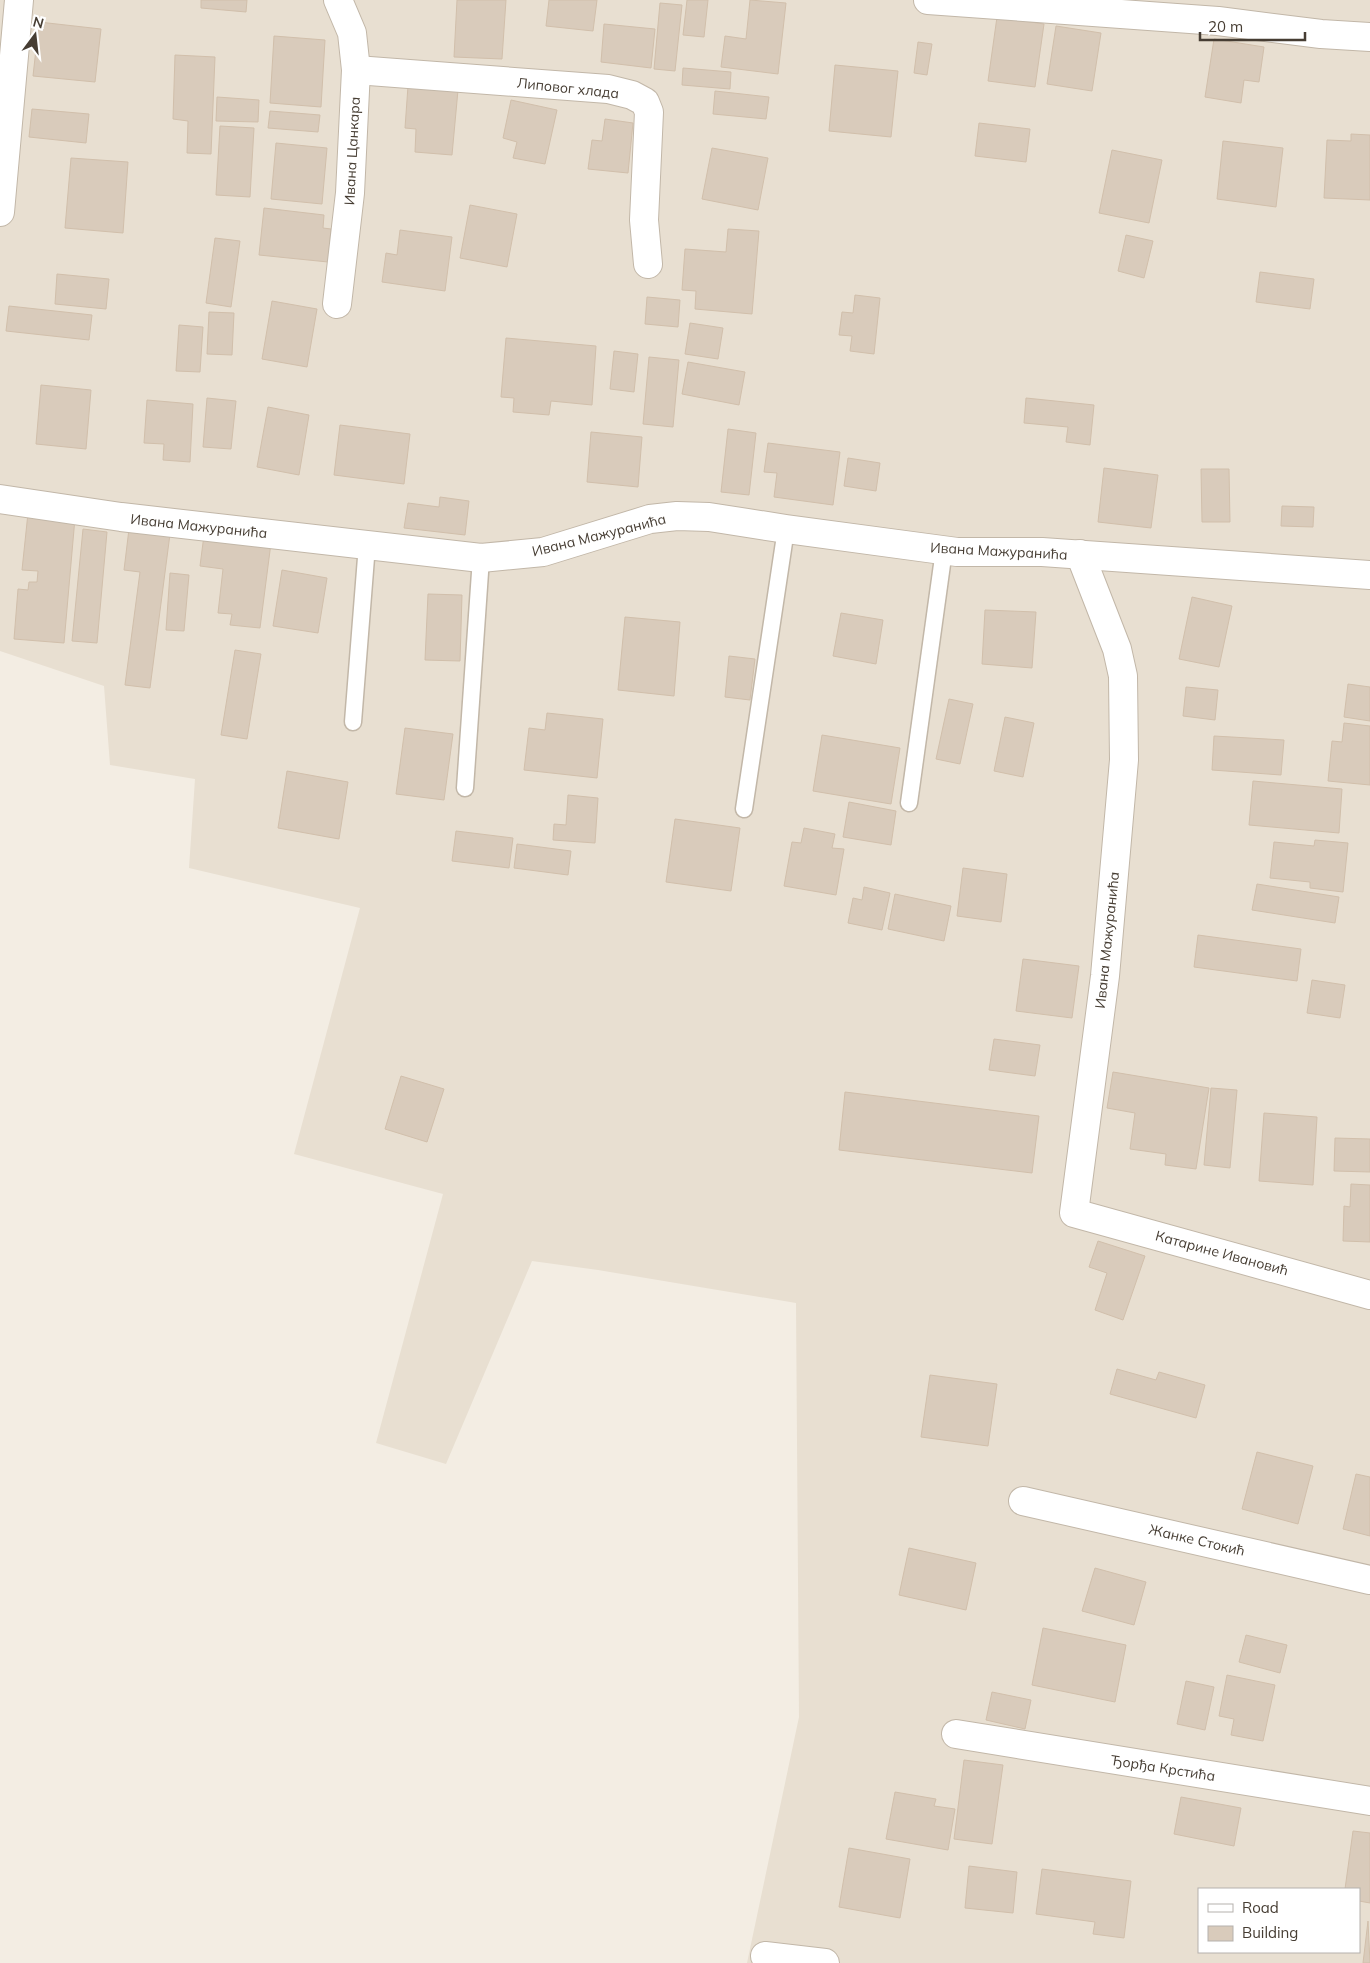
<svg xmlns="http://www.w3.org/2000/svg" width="1370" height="1963" font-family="Mulish,sans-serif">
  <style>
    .residential { fill: #e8dfd1; fill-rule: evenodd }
    .building { fill: #d9cbbb; stroke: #d1bfab }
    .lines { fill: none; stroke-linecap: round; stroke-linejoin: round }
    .lane-casing { stroke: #c2b7a8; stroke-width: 19 }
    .street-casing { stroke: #c2b7a8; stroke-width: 30 }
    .lane { stroke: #fff; stroke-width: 16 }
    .street { stroke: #fff; stroke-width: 28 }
    .labels { text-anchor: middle; stroke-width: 5; stroke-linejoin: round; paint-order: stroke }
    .street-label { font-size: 14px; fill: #463d33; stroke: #fff }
  </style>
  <rect width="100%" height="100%" fill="#f3ede3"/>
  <path class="residential" d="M0 0H1370V1963H747L799 1717 796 1303 598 1270 532 1261 446 1464 376 1443 443 1194 294 1154 360 908 189 868 195 779 110 765 104 686 0 651ZM1199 1889H1359V1952H1199Z"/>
  <g class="building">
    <polygon points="201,0 247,0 246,12 201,8"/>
    <polygon points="457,0 506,0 502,59 454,57"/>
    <polygon points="549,0 597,0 593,31 546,26"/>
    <polygon points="687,0 708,0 704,37 683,35"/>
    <polygon points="750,0 786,3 778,74 721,67 725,36 746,39"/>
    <polygon points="660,3 682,5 675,71 654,69"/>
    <polygon points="997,17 1044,24 1035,87 988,81"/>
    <polygon points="39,22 101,29 95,82 33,76"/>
    <polygon points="604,24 655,29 651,68 601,62"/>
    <polygon points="1056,26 1101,33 1092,91 1047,84"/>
    <polygon points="274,36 325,40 321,107 270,103"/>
    <polygon points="1214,39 1264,47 1259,82 1244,80 1241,103 1205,97"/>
    <polygon points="918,42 932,44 927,75 914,73"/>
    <polygon points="175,55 215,57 211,154 187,153 188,121 173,119"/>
    <polygon points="835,65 898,71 891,137 829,131"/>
    <polygon points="683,68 731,72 730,89 682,85"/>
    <polygon points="408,86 458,90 452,155 415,152 416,129 405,128"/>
    <polygon points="715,91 769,97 766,119 713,114"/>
    <polygon points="217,97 259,100 258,122 216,121"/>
    <polygon points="511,100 557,110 545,164 513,158 517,142 503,138"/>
    <polygon points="32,109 89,114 86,143 29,137"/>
    <polygon points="270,111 320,115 318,132 268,128"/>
    <polygon points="605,119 633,123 628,173 588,169 592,140 602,141"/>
    <polygon points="979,123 1030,129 1026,162 975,156"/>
    <polygon points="220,126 254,128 250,197 216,195"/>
    <polygon points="1351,134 1370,135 1370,200 1324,198 1327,140 1351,141"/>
    <polygon points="1223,141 1283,148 1276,207 1217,199"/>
    <polygon points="276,143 327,148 322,204 271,199"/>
    <polygon points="712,148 768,158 758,210 702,199"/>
    <polygon points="1112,150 1162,160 1149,223 1099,213"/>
    <polygon points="71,158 128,162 123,233 65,228"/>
    <polygon points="470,205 517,214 507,267 460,258"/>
    <polygon points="264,208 324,215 323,228 331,229 328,262 259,255"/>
    <polygon points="728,229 759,231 752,314 695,309 696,291 682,290 685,249 726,252"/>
    <polygon points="400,230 452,237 445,291 382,282 386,253 397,255"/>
    <polygon points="1126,235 1153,241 1144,278 1118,271"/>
    <polygon points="215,238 240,241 231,307 206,303"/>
    <polygon points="1260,272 1314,279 1310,309 1256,302"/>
    <polygon points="57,274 109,279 106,309 55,304"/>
    <polygon points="855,295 880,298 874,354 850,351 852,336 839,335 842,312 853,313"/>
    <polygon points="647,297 680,300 678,327 645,324"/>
    <polygon points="272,301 317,309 307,367 262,359"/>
    <polygon points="9,306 92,315 89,340 6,331"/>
    <polygon points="209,312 234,313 232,355 207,354"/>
    <polygon points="690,323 723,328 718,359 685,354"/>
    <polygon points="179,325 203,327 200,372 176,371"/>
    <polygon points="506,338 596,346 592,405 551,401 549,415 513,412 514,398 501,397"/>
    <polygon points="614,351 638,354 634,392 610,389"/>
    <polygon points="649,357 679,360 673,427 643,424"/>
    <polygon points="688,362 745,372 739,405 682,394"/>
    <polygon points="41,385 91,390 86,449 36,444"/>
    <polygon points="207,398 236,401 231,449 203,447"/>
    <polygon points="1026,398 1094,405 1090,445 1066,442 1068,427 1024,423"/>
    <polygon points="147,400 193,404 190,462 163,460 164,444 144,443"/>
    <polygon points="268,407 309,415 299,475 257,467"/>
    <polygon points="340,425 410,434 404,484 334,475"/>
    <polygon points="728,429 756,433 749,495 721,492"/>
    <polygon points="591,432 642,437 638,487 587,482"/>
    <polygon points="768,443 840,452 833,505 774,497 777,473 764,472"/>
    <polygon points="848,458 880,463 876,491 844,486"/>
    <polygon points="1104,468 1158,475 1151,528 1098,522"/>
    <polygon points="1201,469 1229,469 1230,522 1202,522"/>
    <polygon points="440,497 469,501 465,535 404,528 408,503 439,507"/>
    <polygon points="1282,506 1314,507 1313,527 1281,526"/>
    <polygon points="28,513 75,518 64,643 14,639 18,589 28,590 29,582 37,582 38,571 22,570"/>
    <polygon points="83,529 107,532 97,643 72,641"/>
    <polygon points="129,529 170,534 150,688 125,685 140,572 124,570"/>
    <polygon points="204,535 271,543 260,628 230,625 232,614 218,613 223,569 200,566"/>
    <polygon points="282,570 327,578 318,633 273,626"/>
    <polygon points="170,573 189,575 184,631 166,630"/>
    <polygon points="428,594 462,595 460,661 425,660"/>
    <polygon points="1192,597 1232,606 1219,667 1179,659"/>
    <polygon points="985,610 1036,612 1032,668 982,664"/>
    <polygon points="841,613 883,620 876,664 833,656"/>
    <polygon points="625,617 680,622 674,696 618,690"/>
    <polygon points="235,650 261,654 247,739 221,735"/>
    <polygon points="729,656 755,659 750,700 725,697"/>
    <polygon points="1348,684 1370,687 1370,721 1344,717"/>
    <polygon points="1186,687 1218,690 1215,720 1183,716"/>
    <polygon points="949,699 973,704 960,764 936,759"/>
    <polygon points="547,713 603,719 597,778 524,770 529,728 545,730"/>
    <polygon points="1005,717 1034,723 1023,777 994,771"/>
    <polygon points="1344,723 1370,726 1370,785 1328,781 1332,741 1342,742"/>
    <polygon points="405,728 453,734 444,800 396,794"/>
    <polygon points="822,735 900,748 891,804 813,791"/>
    <polygon points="1214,736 1284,740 1281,775 1212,770"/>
    <polygon points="287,771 348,782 339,839 278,828"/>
    <polygon points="1253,781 1342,789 1339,833 1249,825"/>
    <polygon points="568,795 598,798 595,843 553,840 554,824 566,825"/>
    <polygon points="849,802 896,811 891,845 843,837"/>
    <polygon points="675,819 740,828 731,891 666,882"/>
    <polygon points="804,828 835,834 832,848 844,849 836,895 784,886 792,842 801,843"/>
    <polygon points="456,831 513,838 509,868 452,861"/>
    <polygon points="1315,840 1348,843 1343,892 1310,888 1310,882 1270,878 1274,842 1314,846"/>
    <polygon points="517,844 571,851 568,875 514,868"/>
    <polygon points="963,868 1007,874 1001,922 957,916"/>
    <polygon points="1257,884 1339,897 1335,923 1252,910"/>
    <polygon points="864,887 890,893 882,930 848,923 853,898 862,900"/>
    <polygon points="895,894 951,906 944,941 888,929"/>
    <polygon points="1198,935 1301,949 1297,981 1194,967"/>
    <polygon points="1023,959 1079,966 1072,1018 1016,1011"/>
    <polygon points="1312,980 1345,985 1340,1018 1307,1013"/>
    <polygon points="994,1039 1040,1045 1035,1076 989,1070"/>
    <polygon points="1113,1072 1209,1088 1196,1169 1165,1165 1166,1154 1130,1149 1135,1113 1107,1108"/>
    <polygon points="401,1076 444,1089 427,1142 385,1129"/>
    <polygon points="1211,1088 1237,1090 1230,1168 1204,1165"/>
    <polygon points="845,1092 1039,1116 1032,1173 839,1150"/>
    <polygon points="1264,1113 1317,1117 1313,1185 1259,1181"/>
    <polygon points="1335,1138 1370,1139 1370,1172 1334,1171"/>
    <polygon points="1351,1184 1370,1185 1370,1242 1343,1241 1344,1206 1350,1207"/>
    <polygon points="1098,1241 1145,1256 1123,1320 1095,1310 1107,1273 1089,1267"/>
    <polygon points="1117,1369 1156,1380 1159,1372 1205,1385 1196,1418 1110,1394"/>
    <polygon points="930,1375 997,1384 988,1446 921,1437"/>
    <polygon points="1257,1452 1313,1466 1298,1524 1242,1509"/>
    <polygon points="1356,1474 1370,1477 1370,1536 1343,1529"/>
    <polygon points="909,1548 976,1563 966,1610 899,1595"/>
    <polygon points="1095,1568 1146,1582 1134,1625 1082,1611"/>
    <polygon points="1043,1628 1126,1645 1115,1702 1032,1685"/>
    <polygon points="1246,1635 1287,1645 1280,1673 1239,1662"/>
    <polygon points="1227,1675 1275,1685 1263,1741 1231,1735 1234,1719 1219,1716"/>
    <polygon points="1186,1681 1214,1687 1205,1730 1177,1724"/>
    <polygon points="992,1692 1031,1700 1025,1729 986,1720"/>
    <polygon points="964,1760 1003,1765 992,1844 954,1839"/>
    <polygon points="895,1792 936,1799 934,1806 955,1809 948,1850 886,1839"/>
    <polygon points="1181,1797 1241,1808 1234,1846 1174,1834"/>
    <polygon points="1353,1831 1370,1833 1370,1903 1359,1901 1359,1889 1345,1889"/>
    <polygon points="849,1848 910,1859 900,1918 839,1907"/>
    <polygon points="969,1866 1017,1872 1013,1913 965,1908"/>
    <polygon points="1042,1869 1131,1881 1124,1938 1093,1934 1095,1922 1036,1914"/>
    <polygon points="1368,1921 1370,1963 1363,1963"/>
  </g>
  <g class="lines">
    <g class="lane-casing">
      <g id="lane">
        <polyline points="353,722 367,545"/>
        <polyline points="465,788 481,558"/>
        <polyline points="909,803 944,550"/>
        <polyline points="744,809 786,529"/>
      </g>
    </g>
    <g class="street-casing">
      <g id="street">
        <polyline points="928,0 1218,21 1321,34 1370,37"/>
        <polyline points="356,70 608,89 632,95 645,102 649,112 644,220 648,264"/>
        <polyline points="0,212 19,0"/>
        <polyline points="337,304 350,193 356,70 352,33 338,0"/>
        <polyline points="0,499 121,517 481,558 543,552 650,519 677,516 709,517 786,529 957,552 1042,552 1370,575"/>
        <polyline points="1080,554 1117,649 1123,676 1124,760 1105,976 1074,1213 1370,1295"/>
        <polyline points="1023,1501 1370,1580"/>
        <polyline points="956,1734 1370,1801"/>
        <polyline points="765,1956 825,1963"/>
      </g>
    </g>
    <use href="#lane" class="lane"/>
    <use href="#street" class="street"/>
  </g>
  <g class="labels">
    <g class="street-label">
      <text transform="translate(568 88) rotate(6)" y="5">Липовог хлада</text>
      <text transform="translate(352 151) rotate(-87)" y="5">Ивана Цанкара</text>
      <text transform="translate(199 526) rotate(6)" y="5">Ивана Мажуранића</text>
      <text transform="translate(599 535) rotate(-14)" y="5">Ивана Мажуранића</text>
      <text transform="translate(999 551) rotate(3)" y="5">Ивана Мажуранића</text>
      <text transform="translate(1107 940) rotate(-84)" y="5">Ивана Мажуранића</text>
      <text transform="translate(1222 1253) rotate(15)" y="5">Катарине Ивановић</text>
      <text transform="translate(1197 1540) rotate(13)" y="5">Жанке Стокић</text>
      <text transform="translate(1163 1768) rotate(9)" y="5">Ђорђа Крстића</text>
    </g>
  </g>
  <rect x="1198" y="1888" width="162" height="65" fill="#ffffff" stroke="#b5b1ad"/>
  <rect x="1208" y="1904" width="25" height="8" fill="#ffffff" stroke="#b5b1ad"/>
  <text x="1242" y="1913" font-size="15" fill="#463d33">Road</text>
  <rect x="1208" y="1926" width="25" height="15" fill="#d9cbbb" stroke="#b5b1ad"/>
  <text x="1242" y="1938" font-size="15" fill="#463d33">Building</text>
  <g transform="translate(35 35) rotate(15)" stroke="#ffffff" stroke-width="4" paint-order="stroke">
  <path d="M0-4L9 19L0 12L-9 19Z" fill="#463d33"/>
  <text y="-8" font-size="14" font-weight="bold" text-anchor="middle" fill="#463d33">N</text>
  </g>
  <path d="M1200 32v8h105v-8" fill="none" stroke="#463d33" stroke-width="2.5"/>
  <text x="1208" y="32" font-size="15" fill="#463d33" stroke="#ffffff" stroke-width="4" paint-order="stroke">20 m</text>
</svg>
